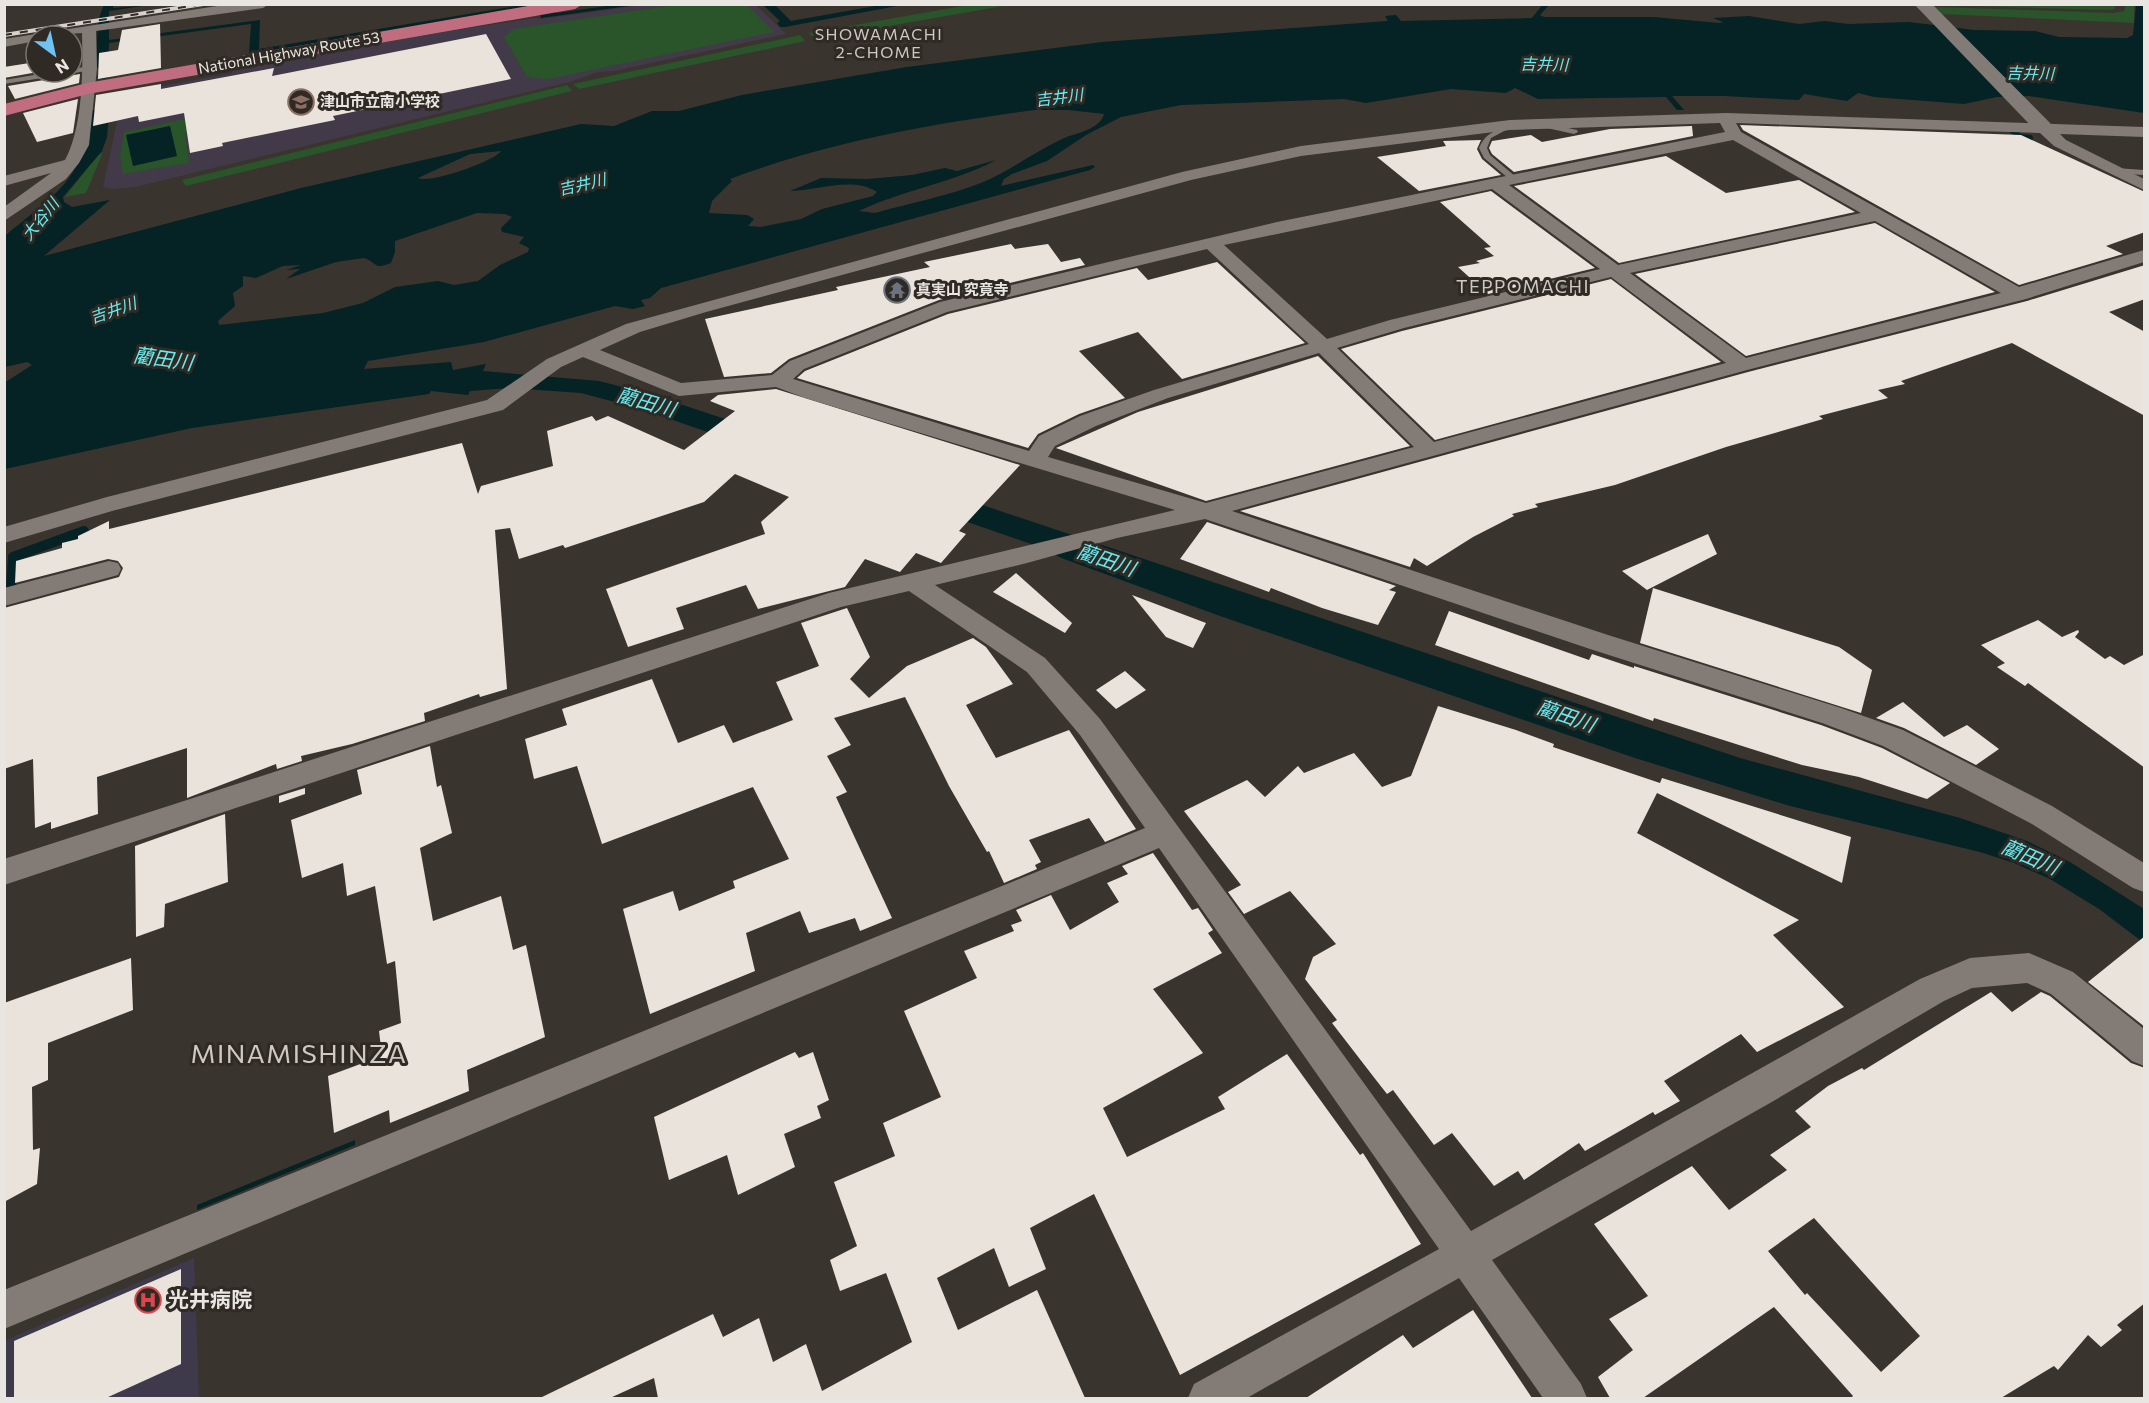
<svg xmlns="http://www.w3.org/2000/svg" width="2149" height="1403" font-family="Commissioner,'Noto Sans JP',sans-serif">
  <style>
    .education { fill: #423949 }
    .medical { fill: #3e3a4b }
    .green { fill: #2a5429 }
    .water { fill: #052224; fill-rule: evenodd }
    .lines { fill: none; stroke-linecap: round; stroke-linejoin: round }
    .stream-far1 { stroke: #052224; stroke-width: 6 }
    .stream { stroke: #052224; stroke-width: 10 }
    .building { fill: #eae3db; fill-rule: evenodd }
    .service { fill: #837c76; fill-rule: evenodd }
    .minor { fill: #837c76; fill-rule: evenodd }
    .tertiary { fill: #837c76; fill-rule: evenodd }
    .trunk { fill: #c06e7f; fill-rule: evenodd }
    .rail-casing { stroke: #d5d1cd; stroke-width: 4 }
    .rail { stroke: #302a25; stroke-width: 2; stroke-dasharray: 8; stroke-linecap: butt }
    .labels { text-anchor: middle; stroke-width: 6; stroke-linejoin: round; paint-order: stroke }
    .far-street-label { font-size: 15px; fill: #e9e6e2; stroke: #302a25 }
    .far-poi-label { font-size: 15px; font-weight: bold; fill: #e9e6e2; stroke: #302a25; text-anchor: start }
    .far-neighbourhood-label { font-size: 16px; letter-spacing: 1.5px; fill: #d0c9c2; stroke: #302a25 }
    .far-water-label { font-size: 16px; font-style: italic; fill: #65ecf1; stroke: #302a25 }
    .far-quarter-label { font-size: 18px; letter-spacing: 1.5px; fill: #d0c9c2; stroke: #302a25 }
    .water-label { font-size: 20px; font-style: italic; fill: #65ecf1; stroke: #302a25 }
    .near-poi-label { font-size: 21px; font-weight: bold; fill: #e9e6e2; stroke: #302a25; text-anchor: start }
    .near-quarter-label { font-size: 26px; letter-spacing: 1.5px; fill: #d0c9c2; stroke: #302a25 }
  </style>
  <rect width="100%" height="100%" fill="#3a342f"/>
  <polygon class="education" points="643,5 756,5 786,34 614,71 598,72 569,82 135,187 113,189 103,187 123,93 232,73 231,70 437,33 535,18 540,19"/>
  <polygon class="medical" points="194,1258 199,1398 5,1398 4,1341"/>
  <g class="green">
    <polygon points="974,4 1009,5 815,39 809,33"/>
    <polygon points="675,5 747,5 774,32 549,79 527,77 504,37 513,29"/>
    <polygon points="1939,5 2116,4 2116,5 2114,9 2109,10"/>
    <polygon points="2126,5 2134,5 2134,23 1941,14 1935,7 2114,13 2124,11"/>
    <polygon points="800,35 805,41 579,89 573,84"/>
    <polygon points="567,85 572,91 186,186 182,180"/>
    <polygon points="246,106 252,120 185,134 189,163 123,174 120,155 124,132"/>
    <polygon points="103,152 86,193 65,197 96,157"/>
  </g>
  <g class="water">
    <path d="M1543 4 1549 5 1540 15 1544 17H1653L1720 23 1723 22 1713 18 1749 16 1799 24 1825 21 1848 24 1909 22 1974 30 2035 31 2059 37 2127 38 2133 35 2136 5H2143L2144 113 2029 96 1997 97 1964 104 1874 97 1858 93 1847 101 1804 94 1799 100 1724 96H1672L1684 110H1677L1666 97 1538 99 1515 88 1506 93 1451 89 1366 103 1344 99 1181 105 1121 117 1086 135 1047 161 1012 174 1004 179 1001 186 1093 165 1095 167 1090 170 661 288 650 298 641 300 645 306 633 309 615 306 484 342 368 361 364 369 451 362 453 370 486 364 483 371 599 381 665 398 672 396 668 400 1740 758 1960 818 2027 841 2070 862 2144 909V943L2099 909 2050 879 2014 863 1980 852 1790 806 1635 758 1220 616 1064 559 1031 544 641 409 581 393 510 388 470 391 468 395 431 391 429 394 192 428 5 469 4 383 32 365 27 362 5 367V236C56 193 83 182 93 110L100 109 111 94 107 137 102 151 63 197 64 202 72 207 110 200 44 256 301 188 581 124 614 126 652 111H679L742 95 907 67 1102 42 1388 21 1385 16 1396 15 1401 21 1532 18ZM1035 110H1069L1104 114C1100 130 1075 133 1062 139 1034 152 1010 171 981 183 948 196 910 203 875 213L859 211C902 190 953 183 996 160L957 171 945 168 912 175 868 179 821 178 790 191C817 191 852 176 877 192L873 196 822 209 801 219 761 227 748 226 754 219 747 215 709 213 712 201 732 181 730 179C828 142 931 124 1035 110ZM501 151C495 161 430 184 418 178L470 154ZM477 213 505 214 512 217 501 228 502 232 524 237 519 243 529 248 528 252 500 265 478 281 454 285 438 281 395 287 363 303 323 313 219 325 218 321 235 306 233 293 243 286V276L256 278 283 266 301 265 286 270 300 269 286 279 336 262 364 258C378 263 373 270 391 263L395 252V241Z"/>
    <path d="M104 5H114L113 8 149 5 109 11V40L260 20 259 49 522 5H552L556 13 614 5H636L541 18 538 6H535L249 54 251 24 109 43 108 78 100 79 102 69 96 68C98 46 95 23 104 5Z"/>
    <polygon points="763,5 775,5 791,21 881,5 902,5 785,27 780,27 777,23 780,21"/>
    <polygon points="170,126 177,156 133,166 126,135"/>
    <polygon points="355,1140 355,1145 197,1210 197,1205"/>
  </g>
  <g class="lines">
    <polyline class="stream-far1" points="2012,130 2020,137 2030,138"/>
    <polyline class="stream" points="11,588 13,557 84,531"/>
  </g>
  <g class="building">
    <polygon points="160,24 161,68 98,79 99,53 118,50 122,30"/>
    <polygon points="486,34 511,79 333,116 335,120 222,143 223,146 190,153 184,113 139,122 138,116 93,126 96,95 161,84 161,89 274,68 272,76"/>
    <polygon points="36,62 36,72 38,72 4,78 4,67"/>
    <polygon points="80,74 79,83 15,99 8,86"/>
    <polygon points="78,99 73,133 37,142 23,113"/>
    <polygon points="1740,125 2021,135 2145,192 2145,232 2106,246 2123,254 2019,285 1743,130"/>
    <polygon points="1692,126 1693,136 1514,172 1492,154 1489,148 1492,141 1531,135 1542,142 1610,129"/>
    <polygon points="1481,140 1477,149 1482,159 1501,175 1419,191 1377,157 1446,146 1443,141"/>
    <polygon points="1666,156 1726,193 1799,180 1855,212 1619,263 1514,186"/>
    <polygon points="1491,191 1595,268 1488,294 1458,267 1480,263 1476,261 1494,256 1484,248 1491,247 1440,202"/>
    <polygon points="1875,223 1995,292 1746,356 1635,274"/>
    <polygon points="1011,244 1015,249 1048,244 1061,262 1080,258 1085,265 939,300 789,359 771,373 724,377 705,319 838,290 836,287 930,267 924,262"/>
    <polygon points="1217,262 1305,343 1182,379 1138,332 1079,351 1125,398 1079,414 1038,434 1028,448 797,378 805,371 948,314 1137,268 1148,280"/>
    <polygon points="2145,265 2145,299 2109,312 2145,332 2145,416 2012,343 1901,381 1905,384 1878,390 1888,398 1819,416 1823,419 1726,447 1615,485 1535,504 1538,507 1512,514 1514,516 1473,537 1427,566 1414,558 1410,567 1240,511 1748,372 2027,301"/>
    <polygon points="1611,279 1721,362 1435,440 1341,349 1402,331"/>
    <polygon points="1318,356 1410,446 1206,501 1056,448 1138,412"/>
    <polygon points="776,389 1020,465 959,531 966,534 941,563 916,553 900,572 865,559 845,587 758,609 746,585 676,608 684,629 628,647 606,589 765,534 761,522 789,497 735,474 704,502 565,548 563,545 519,559 510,528 495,530 507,689 480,697 479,694 424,713 425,721 352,744 301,756 302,761 277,769 276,764 187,798 187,748 97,777 98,814 51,829 51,822 35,828 33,759 4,769 4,608 119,577 123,568 118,561 108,559 15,583 16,561 62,548 62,543 78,539 78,536 109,521 109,529 462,443 478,494 481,486 553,466 547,431 592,416 596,421 608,416 684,450 735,411 710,401 718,395"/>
    <polygon points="1207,522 1396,586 1389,590 1396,592 1378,625 1322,608 1271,588 1269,592 1180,559"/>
    <polygon points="1708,534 1717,554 1647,590 1622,571"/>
    <polygon points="1016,573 1072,623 1065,633 993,592"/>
    <polygon points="1653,588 1839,647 1872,670 1861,713 1640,643"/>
    <polygon points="1132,595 1206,623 1193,648 1166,637"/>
    <polygon points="847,608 870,657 850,679 869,698 907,666 973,638 986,647 1013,684 966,705 996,758 1069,730 1136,829 1105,842 1089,818 1029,840 1041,862 1035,865 1037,869 1004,883 989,851 987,852 949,786 905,697 834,718 851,745 827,756 847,792 836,797 892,918 860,931 855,918 809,933 800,911 746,933 755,971 650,1014 623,909 673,891 679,911 735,888 733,881 789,859 753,787 602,844 577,766 534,779 525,739 567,725 562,709 652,679 678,743 724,725 733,743 793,720 776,682 819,666 801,623"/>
    <polygon points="1449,611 1589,660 1592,654 1634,668 1634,666 1821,725 1882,748 1950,783 1927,799 1859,777 1802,765 1654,718 1653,721 1435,645"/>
    <polygon points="2038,620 2062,637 2078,630 2079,632 2075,637 2105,659 2110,656 2124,665 2145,654 2145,768 2028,683 2025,686 1997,667 2005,663 1981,645"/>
    <polygon points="1125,671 1146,690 1116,709 1096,690"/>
    <polygon points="1903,702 1944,737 1967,725 1999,749 1976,765 1904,728 1876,718"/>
    <polygon points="1438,706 1516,730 1554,744 1553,747 1660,783 1662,778 1851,837 1842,883 1657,793 1637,833 1799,920 1773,935 1844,1007 1757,1052 1741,1034 1664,1081 1680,1101 1655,1115 1653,1112 1585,1151 1579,1143 1524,1180 1518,1171 1494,1186 1452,1133 1434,1145 1393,1090 1387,1094 1376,1080 1332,1023 1337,1020 1305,979 1313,957 1336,944 1290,891 1244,914 1228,892 1241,885 1184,811 1247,780 1265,797 1298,766 1304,773 1354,753 1382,787 1411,776"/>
    <polygon points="430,746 437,787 441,785 452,833 420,848 433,921 501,896 513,950 526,945 545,1037 467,1070 469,1091 390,1123 389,1110 334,1133 328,1076 382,1056 379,1031 401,1023 395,961 387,964 375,886 347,896 343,863 302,878 291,820 362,794 357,770"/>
    <polygon points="305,788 305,794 279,803 279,796"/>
    <polygon points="225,814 228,882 165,904 164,927 136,937 135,846"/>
    <polygon points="1153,853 1192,910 1198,908 1213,930 1208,933 1222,953 1153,989 1203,1053 1103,1108 1127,1157 1225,1109 1218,1097 1287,1054 1360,1155 1363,1153 1421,1244 1180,1375 1094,1194 1030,1228 1046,1269 1009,1287 994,1248 937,1278 958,1330 1037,1290 1085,1398 658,1398 654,1378 610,1398 540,1398 713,1314 723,1337 759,1318 773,1362 806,1344 822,1391 912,1342 886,1273 840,1291 830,1260 857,1246 834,1182 895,1156 883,1123 941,1097 904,1011 977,978 964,951 1014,931 1011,925 1022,921 1016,910 1051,895 1070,930 1119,902 1107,883 1128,874 1122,866"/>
    <polygon points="2145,936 2145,1027 2088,982"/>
    <polygon points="131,958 133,1010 48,1043 48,1080 32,1087 33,1150 40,1148 37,1184 4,1202 4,1003"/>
    <path d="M1991 992 2012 1012 2041 992 2050 996 2131 1063 2145 1068V1303L2117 1325 2122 1330 2101 1347 2088 1335 2058 1370 2054 1366 2001 1398H1851L1853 1396 1774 1307 1643 1398H1610L1598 1377 1633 1350 1609 1319 1648 1296 1594 1224 1692 1166 1729 1210 1787 1170 1770 1155 1811 1127 1795 1111 1828 1086 1862 1068 1864 1070ZM1814 1218 1920 1336 1881 1372 1807 1293 1805 1295 1768 1251Z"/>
    <polygon points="795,1052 799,1058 813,1052 829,1100 817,1106 821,1118 784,1134 795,1167 738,1195 727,1155 669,1180 654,1117"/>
    <polygon points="181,1269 181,1364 106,1398 14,1398 14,1341"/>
    <polygon points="1473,1310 1532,1398 1306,1398 1403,1335 1413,1348"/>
  </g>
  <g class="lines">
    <g class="service">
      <polygon points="90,66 94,68 93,70 4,84 4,80 52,72 72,72 72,69"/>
      <polygon points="1541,122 1577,130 1578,132 1574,134 1538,126 1537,124"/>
      <path d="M1502 124H1508V129L1491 138 1487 148 1490 155 1516 177V181L1513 182 1484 158 1479 148C1488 129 1494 136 1502 124Z"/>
      <polygon points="2115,168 2144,170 2144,175 2112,173 2111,171"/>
    </g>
    <g class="minor">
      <path d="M230 4H269L263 8 96 31 97 68 89 145 79 163 66 179 4 221V207L51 173 4 186V176L65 160C83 127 83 71 82 33L36 36V41L4 47V39Z"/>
      <path d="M1726 113 2144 127V137L2060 134 2066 140 2144 179V190L2054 146 2040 133 1736 123 1741 132 2019 287 2144 250V262L2026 299 1747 370 1232 511 1608 635 1841 708 1903 730 2052 806 2144 863V892L2133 888 2032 824 1883 746 1822 723 1590 649 1205 519 1117 538 1027 563 935 585 1045 658 1100 719 1471 1231 1920 979 1970 958 2029 953 2073 972 2144 1029V1066L2132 1061 2051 994 2027 983 1972 988 1944 1001 1770 1103 1492 1260 1581 1384 1587 1398H1543L1459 1278 1247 1398H1188L1194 1384 1439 1249 1159 848 4 1329V1290L1145 828 1080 735 1027 672 909 591 841 607 4 885V859L829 593 1175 510 805 398 776 387 679 396 583 357 561 367 503 410 112 511 4 543V527L107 497 487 400 547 359 626 324 1182 172 1301 146 1510 120ZM1720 123 1725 132 1277 222 940 302 790 361 772 375 681 383 600 350 640 332 706 312 1191 180 1301 156 1510 130ZM1733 140 1861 213 1618 265 1509 185ZM1492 189 1600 269 1390 320 1327 339 1224 245ZM1875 221 2001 293 1746 358 1630 273ZM1207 249 1309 344 1154 390 1080 416 1039 436 1029 451 793 379 804 369 947 312ZM1611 277 1726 363 1434 442 1337 348 1404 328ZM1319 353 1414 447 1206 503 1048 457 1055 446 1096 426 1168 398Z"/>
      <polygon points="109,561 118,563 121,569 118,575 4,606 4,588"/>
    </g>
    <polygon class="tertiary" points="1914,4 1932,4 2050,123 2053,127 2050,131 2036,131"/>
    <polygon class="trunk" points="539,4 583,4 575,9 88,94 4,116 4,104 87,83"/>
    <g class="rail-casing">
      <polyline id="rail" points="4,35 203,4"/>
    </g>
    <use href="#rail" class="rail"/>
  </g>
  <defs>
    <g id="school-ring" transform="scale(1.35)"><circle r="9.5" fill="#302a25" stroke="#8d6e63" stroke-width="1.5"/><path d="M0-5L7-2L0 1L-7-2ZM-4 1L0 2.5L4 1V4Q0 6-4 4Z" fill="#8d6e63"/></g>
    <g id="temple-ring" transform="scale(1.35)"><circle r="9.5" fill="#302a25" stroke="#6b7280" stroke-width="1.5"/><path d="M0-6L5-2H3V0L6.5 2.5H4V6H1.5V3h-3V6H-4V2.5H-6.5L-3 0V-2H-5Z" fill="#6b7280"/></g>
    <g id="hospital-ring" transform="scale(1.35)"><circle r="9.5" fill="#302a25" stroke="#e0444e" stroke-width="1.5"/><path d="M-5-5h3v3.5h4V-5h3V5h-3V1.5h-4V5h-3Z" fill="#e0444e"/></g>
  </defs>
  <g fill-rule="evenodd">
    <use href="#school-ring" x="301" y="102"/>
    <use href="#temple-ring" x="897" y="290"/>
    <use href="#hospital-ring" x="148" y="1300"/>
  </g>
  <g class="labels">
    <g class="far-street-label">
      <text transform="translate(289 53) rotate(-10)" y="5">National Highway Route 53</text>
    </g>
    <g class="far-poi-label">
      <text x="320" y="107">津山市立南小学校</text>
      <text x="916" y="295">真実山 究竟寺</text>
    </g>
    <g class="far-neighbourhood-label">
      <text x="879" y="40">SHOWAMACHI<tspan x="879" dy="18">2-CHOME</tspan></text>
    </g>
    <g class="far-water-label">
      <text transform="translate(1544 64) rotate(1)" y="6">吉井川</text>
      <text transform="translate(2030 73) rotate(1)" y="6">吉井川</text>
      <text transform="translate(1059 97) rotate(-7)" y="6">吉井川</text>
      <text transform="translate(582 184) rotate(-13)" y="6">吉井川</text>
      <text transform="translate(40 219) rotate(-51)" y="6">大谷川</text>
      <text transform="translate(113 310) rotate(-19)" y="6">吉井川</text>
    </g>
    <g class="far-quarter-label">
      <text x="1523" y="293">TEPPOMACHI</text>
    </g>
    <g class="water-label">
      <text transform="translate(163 359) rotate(8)" y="7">藺田川</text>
      <text transform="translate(646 402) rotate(16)" y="7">藺田川</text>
      <text transform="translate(1106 560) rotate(19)" y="7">藺田川</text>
      <text transform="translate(1566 716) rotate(19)" y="7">藺田川</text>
      <text transform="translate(2030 857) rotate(23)" y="7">藺田川</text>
    </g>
    <g class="near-poi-label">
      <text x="168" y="1307">光井病院</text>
    </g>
    <g class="near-quarter-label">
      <text x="299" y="1063">MINAMISHINZA</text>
    </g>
  </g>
  <rect width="2149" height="1403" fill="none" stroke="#e9e6e2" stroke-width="12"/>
  <g transform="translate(54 54) rotate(147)"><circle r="28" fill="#302a25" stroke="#7a7571" stroke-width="1.5"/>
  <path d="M0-4.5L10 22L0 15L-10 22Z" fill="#6fc2f4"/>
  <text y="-9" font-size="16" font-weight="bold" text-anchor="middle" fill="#e9e6e2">N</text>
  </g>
</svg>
